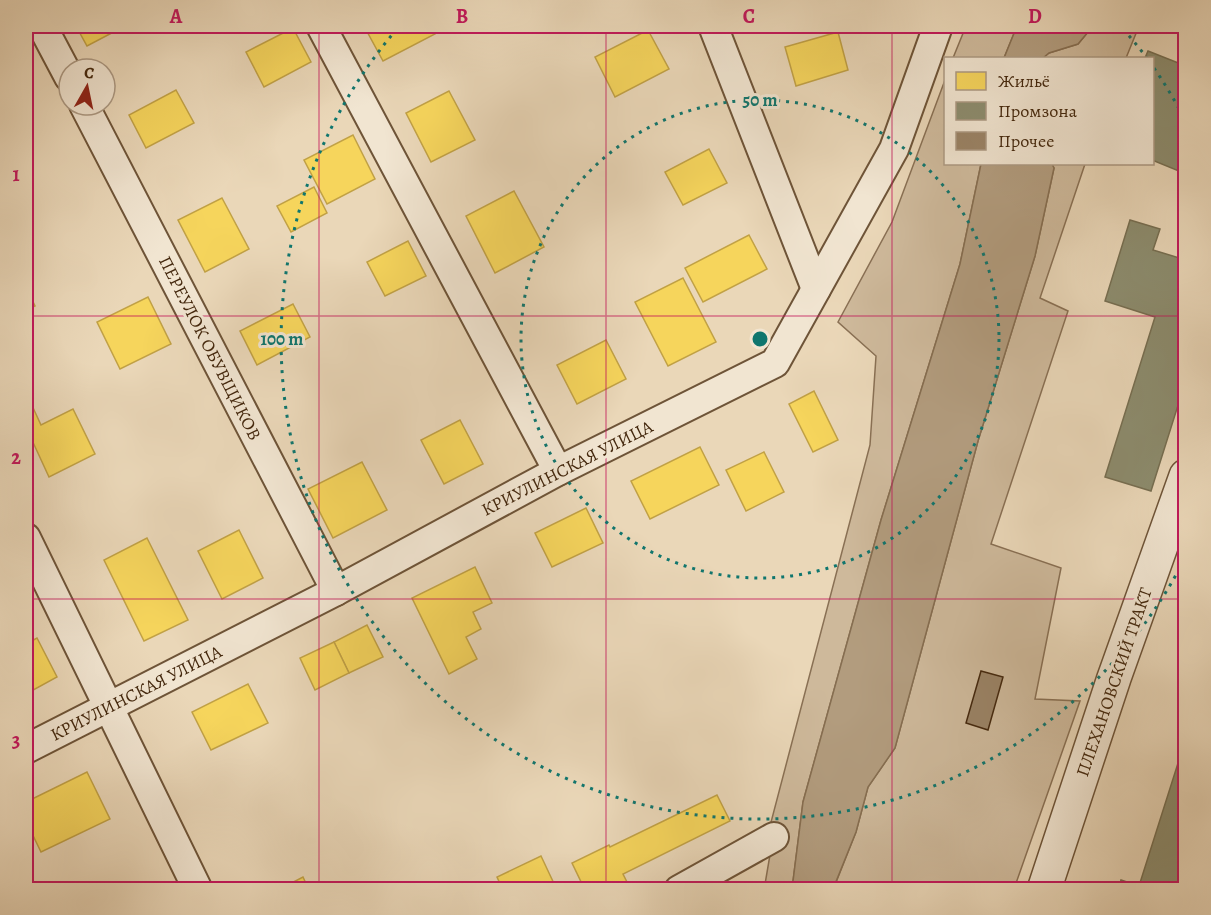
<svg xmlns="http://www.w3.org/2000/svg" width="1211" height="915" font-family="Alegreya,serif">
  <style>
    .green { fill: #ceb99b; stroke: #897054; stroke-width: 1.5 }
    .water { fill: #b29c7e; stroke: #866e51; stroke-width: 1.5 }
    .homes { fill: #f6d55c; stroke: #c1a145; stroke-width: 1.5 }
    .industry { fill: #8c8c6e; stroke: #766e51; stroke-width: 1.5 }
    .building { fill: #9a8366; stroke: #44280e; stroke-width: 1.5 }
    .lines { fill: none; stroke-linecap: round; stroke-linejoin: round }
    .minor-casing { stroke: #6e5438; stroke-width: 32 }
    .tertiary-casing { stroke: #6e5438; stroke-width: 36 }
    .minor { stroke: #f1e5d1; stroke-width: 28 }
    .tertiary { stroke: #f1e5d1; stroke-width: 33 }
    .grid { fill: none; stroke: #c2185b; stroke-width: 1.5; stroke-opacity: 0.55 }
    .ring { fill: none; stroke: #0f766e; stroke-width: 3; stroke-dasharray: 3 6 }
    .labels { text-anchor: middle; stroke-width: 6; stroke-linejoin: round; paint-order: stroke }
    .street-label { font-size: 18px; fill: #44280e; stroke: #f1e5d1 }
    .centre { fill: #0f766e; stroke: #f1e5d1; stroke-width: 3 }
    .ring-label { font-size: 18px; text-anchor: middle; font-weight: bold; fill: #0f766e; stroke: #f1e5d1; stroke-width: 6; stroke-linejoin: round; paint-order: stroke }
    .neatline { fill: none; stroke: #c2185b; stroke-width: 2 }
    .grid-label { font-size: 20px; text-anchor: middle; font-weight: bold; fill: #c2185b }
  </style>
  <rect width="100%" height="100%" fill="#ead7b8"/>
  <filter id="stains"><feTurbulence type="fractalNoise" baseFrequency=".00333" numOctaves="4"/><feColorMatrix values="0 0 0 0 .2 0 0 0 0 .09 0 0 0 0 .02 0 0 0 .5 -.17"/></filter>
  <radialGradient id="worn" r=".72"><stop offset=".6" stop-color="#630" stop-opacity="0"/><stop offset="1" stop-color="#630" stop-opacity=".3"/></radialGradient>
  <g class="green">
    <polygon points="966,26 1017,26 1004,58 953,58"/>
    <polygon points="1093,26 1139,26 1126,58 1043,58 1049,53 1078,44"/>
    <polygon points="945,80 946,164 981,164 960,264 881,520 803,802 792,889 764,890 771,849 770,826 870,445 876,356 838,322 892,222"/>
    <polygon points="1052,164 1085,164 1040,298 1068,311 991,544 1061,568 1035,699 1080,701 1014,889 833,890 856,832 868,787 895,748 978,441 1035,256 1054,168"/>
  </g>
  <g class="water">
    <polygon points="1017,26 1093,26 1078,44 1049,53 1043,58 1004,58"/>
    <polygon points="981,164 1052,164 1054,168 1035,256 978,441 895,748 868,787 856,832 833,889 792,889 803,802 881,520 960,264"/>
  </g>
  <g class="homes">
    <polygon points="76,26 125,26 87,46"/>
    <polygon points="364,26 431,26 435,34 383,61"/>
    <polygon points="293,28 311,62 264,87 246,52"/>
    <polygon points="648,30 669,69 615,97 595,57"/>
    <polygon points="838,32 848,70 796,86 785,47"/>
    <polygon points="176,90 194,123 146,148 129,115"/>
    <polygon points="449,91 475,140 431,162 406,113"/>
    <polygon points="353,135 375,179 327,204 304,160"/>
    <polygon points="709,149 727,183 683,205 665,172"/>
    <polygon points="314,187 327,213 291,232 277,206"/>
    <polygon points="514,191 544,247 495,273 466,216"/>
    <polygon points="222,198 249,249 205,272 178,220"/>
    <polygon points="749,235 767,269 703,302 685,268"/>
    <polygon points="408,241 426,276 385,296 367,262"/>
    <polygon points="683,278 716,342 668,366 635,302"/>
    <polygon points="26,287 35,306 26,311"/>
    <polygon points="148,297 171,344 120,369 97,322"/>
    <polygon points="293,304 310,337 257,365 240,331"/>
    <polygon points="606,340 626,379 577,404 557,365"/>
    <polygon points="814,391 838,440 813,452 789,404"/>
    <polygon points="29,399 41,425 73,409 95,454 49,477 31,438 26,441 26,401"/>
    <polygon points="460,420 483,464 444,484 421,440"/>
    <polygon points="700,447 719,485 650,519 631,481"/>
    <polygon points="764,452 784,492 746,511 726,470"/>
    <polygon points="362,462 387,510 333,538 308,489"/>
    <polygon points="586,508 603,543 552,567 535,533"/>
    <polygon points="239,530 263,578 222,599 198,551"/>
    <polygon points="147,538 188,620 144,641 104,560"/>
    <polygon points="475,567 492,603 473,612 481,629 466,637 477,659 449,674 412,598"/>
    <polygon points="367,625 383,657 349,673 334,642"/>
    <polygon points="37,638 57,677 26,694 26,644"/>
    <polygon points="334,642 349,673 315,690 300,658"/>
    <polygon points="248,684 268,723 211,750 192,712"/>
    <polygon points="87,772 110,819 41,852 26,821 26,802"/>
    <polygon points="717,795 730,821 623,874 631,890 585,890 572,863 609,845 610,847"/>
    <polygon points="541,856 557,890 503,890 497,877"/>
    <polygon points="303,877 309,890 278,890"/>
  </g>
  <g class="industry">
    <polygon points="1148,51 1186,66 1186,174 1152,160 1152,58 1145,58"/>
    <polygon points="1130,220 1160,229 1153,250 1186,260 1186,380 1151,491 1105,477 1155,317 1105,301"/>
    <polygon points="1186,738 1184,890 1118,890 1121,880 1139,886"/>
  </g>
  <polygon class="building" points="981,671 1003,677 988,730 966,723"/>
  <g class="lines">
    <g class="minor-casing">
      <g id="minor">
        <polyline points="42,26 69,77"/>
        <polyline points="321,26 558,471"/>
        <polyline points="713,26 816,289"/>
        <polyline points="84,105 336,591"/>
        <polyline points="26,538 198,890"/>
        <polyline points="26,749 336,591 558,471 775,363 894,149 938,26"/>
        <polyline points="679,890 774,837"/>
      </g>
    </g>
    <g class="tertiary-casing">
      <polyline id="tertiary" points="1044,890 1114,678 1186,476"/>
    </g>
    <use href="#minor" class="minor"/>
    <use href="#tertiary" class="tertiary"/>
  </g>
  <path class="grid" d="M319 26V890M606 26V890M892 26V890M26 316H1186M26 599H1186"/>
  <g class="ring">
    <circle cx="760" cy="339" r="239"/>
    <path d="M1184 560A478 478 0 1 1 397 29M1123 29A478 478 0 0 1 1147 58M1154 68A478 478 0 0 1 1184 118"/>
  </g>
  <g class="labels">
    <g class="street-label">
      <text transform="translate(210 348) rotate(63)" y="6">ПЕРЕУЛОК ОБУВЩИКОВ</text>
      <text transform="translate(567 468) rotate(-27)" y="6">КРИУЛИНСКАЯ УЛИЦА</text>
      <text transform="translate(1114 682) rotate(-71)" y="6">ПЛЕХАНОВСКИЙ ТРАКТ</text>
      <text transform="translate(136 693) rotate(-27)" y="6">КРИУЛИНСКАЯ УЛИЦА</text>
    </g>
  </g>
  <circle cx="760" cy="339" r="9" class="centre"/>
  <g class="ring-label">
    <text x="760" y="106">50 m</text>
    <text x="282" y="345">100 m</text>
  </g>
  <rect width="1211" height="915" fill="none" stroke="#ead7b8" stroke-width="66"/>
  <rect x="944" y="57" width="210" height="108" fill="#f1e5d1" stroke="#ac9983" stroke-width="1.5"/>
  <rect x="956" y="72" width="30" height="18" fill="#f6d55c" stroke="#ac9983" stroke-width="1.5"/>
  <text x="998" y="87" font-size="18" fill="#44280e">Жильё</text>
  <rect x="956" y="102" width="30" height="18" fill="#8c8c6e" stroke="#ac9983" stroke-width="1.5"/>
  <text x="998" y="117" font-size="18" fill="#44280e">Промзона</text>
  <rect x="956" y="132" width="30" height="18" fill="#9a8366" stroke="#ac9983" stroke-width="1.5"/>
  <text x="998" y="147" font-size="18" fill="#44280e">Прочее</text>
  <g transform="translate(87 87) rotate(9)"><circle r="28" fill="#f1e5d1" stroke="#ac9983" stroke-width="1.5"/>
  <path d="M0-4.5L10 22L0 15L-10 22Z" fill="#8f2418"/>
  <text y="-9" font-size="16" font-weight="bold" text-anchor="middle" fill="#44280e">С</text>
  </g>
  <rect x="33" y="33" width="1145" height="849" class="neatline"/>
  <g class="grid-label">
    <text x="176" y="23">A</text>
    <text x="462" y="23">B</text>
    <text x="749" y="23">C</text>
    <text x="1035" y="23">D</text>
    <text x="16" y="181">1</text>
    <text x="16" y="464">2</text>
    <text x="16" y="747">3</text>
  </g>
  <rect width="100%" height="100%" filter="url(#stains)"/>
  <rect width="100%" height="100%" fill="url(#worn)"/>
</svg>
